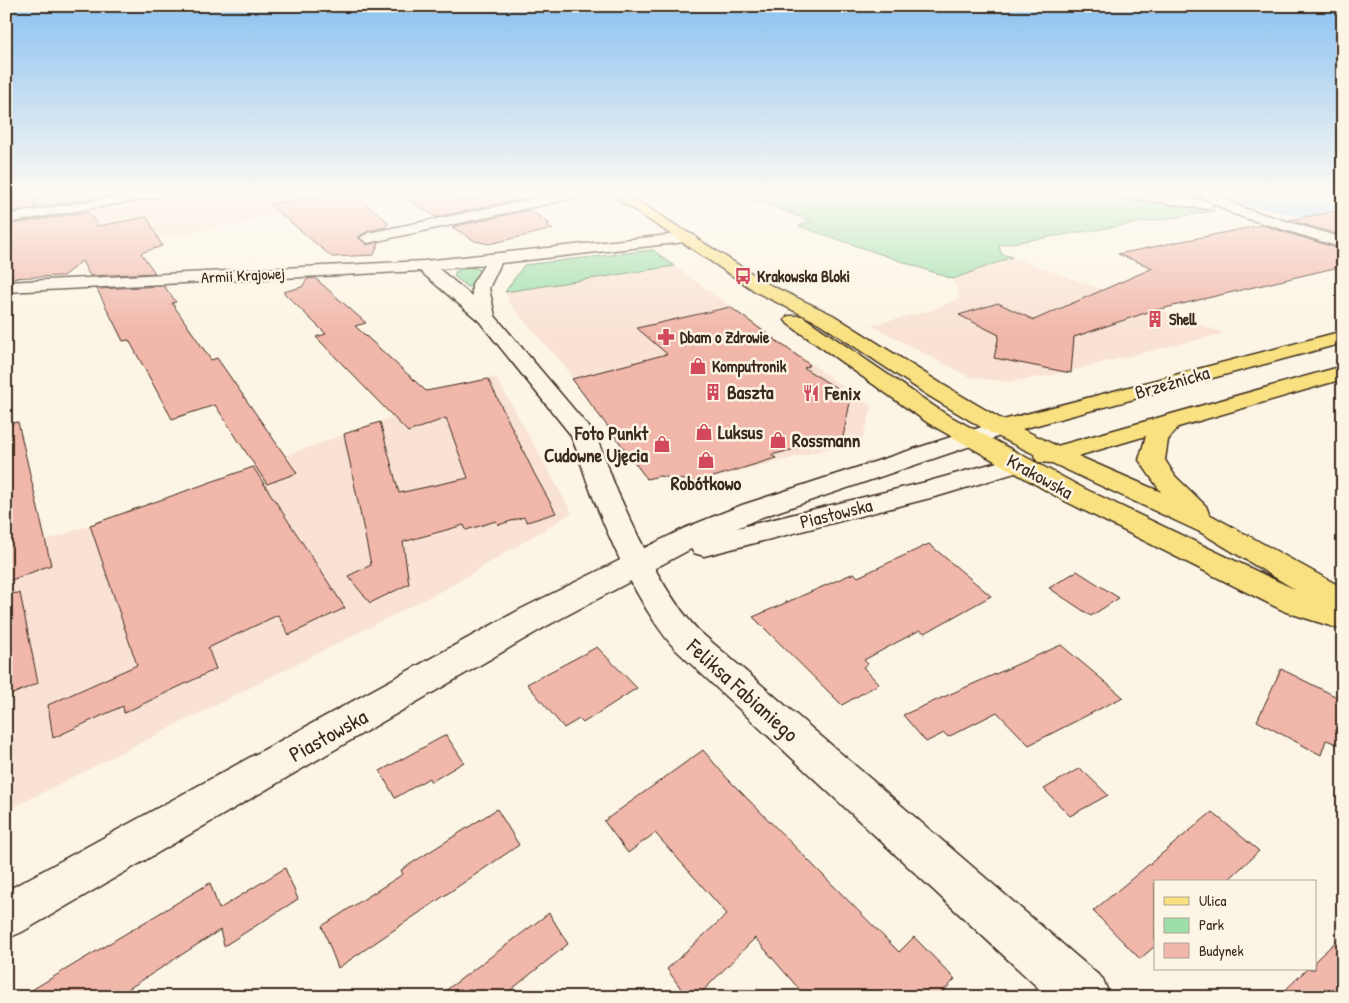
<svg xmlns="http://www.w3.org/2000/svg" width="1349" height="1003" font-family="'Patrick Hand',sans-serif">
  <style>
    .built { fill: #f9e2d3 }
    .green { fill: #9ddfaa; stroke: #6c8464 }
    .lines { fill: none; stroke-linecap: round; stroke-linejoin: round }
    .river { fill: #9fd8ff; fill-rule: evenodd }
    .building { fill: #f1b7aa; stroke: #3b2a1e }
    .street-casing { stroke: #3b2a1e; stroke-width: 3 }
    .secondary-casing { stroke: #3b2a1e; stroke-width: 3 }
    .primary-casing { stroke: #3b2a1e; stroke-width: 3 }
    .street { fill: #fcf5e5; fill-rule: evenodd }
    .secondary { fill: #fcf5e5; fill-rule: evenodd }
    .primary { fill: #f9e181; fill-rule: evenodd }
    .labels { text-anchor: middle; stroke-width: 5; stroke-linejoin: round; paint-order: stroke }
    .far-street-label { font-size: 16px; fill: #3b2a1e; stroke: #fcf5e5 }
    .far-poi-label { font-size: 16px; font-weight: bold; fill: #3b2a1e; stroke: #fcf5e5; text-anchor: start }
    .street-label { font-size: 19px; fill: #3b2a1e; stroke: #fcf5e5 }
    .poi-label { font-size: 19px; font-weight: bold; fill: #3b2a1e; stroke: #fcf5e5; text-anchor: start }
    .near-street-label { font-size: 22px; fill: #3b2a1e; stroke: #fcf5e5 }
  </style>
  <rect width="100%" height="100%" fill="#fcf5e5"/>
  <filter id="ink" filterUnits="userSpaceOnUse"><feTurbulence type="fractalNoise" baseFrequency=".02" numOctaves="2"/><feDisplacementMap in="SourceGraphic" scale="10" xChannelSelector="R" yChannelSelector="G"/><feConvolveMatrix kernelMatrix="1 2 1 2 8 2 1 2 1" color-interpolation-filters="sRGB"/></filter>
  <g filter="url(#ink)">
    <g class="built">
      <polygon points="199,193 334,193 344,202 116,247 88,212"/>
      <polygon points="1012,257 1224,333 1048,376 1008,382 969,377 871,325 929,311 960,298 953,279"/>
      <polygon points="674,266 872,407 862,440 699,482 659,476 647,479 572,379 567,369 509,303 505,292"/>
      <polygon points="496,377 572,513 449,587 6,811 6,555 396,416 463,390 461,384"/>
    </g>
    <g class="green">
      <polygon points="43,193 123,193 6,212 6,199"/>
      <polygon points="735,193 1175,193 1215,211 999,245 1001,254 1012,257 953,279 799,226 811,221"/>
      <polygon points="653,250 674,266 505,292 524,265"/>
      <polygon points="469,267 479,269 480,271 472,286 467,287 454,276 456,271"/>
    </g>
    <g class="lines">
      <polygon class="river" points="1153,193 1282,193 1343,206 1343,226 1253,206 1169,203 1158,200"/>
    </g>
    <g class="building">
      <polygon points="6,193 31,193 36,208 6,213"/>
      <polygon points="336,193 354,193 388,222 386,227 368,231 358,237 367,245 379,242 374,255 332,257 269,204"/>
      <polygon points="396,193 446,193 460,200 503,193 517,200 436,217"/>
      <polygon points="530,210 550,224 546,225 553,229 489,244 475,241 452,227"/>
      <polygon points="1343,210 1343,236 1289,220"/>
      <polygon points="88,212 98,226 147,217 162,246 141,253 155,273 90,276 82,261 63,276 6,278 6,225"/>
      <polygon points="1262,225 1343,250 1343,266 1148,312 1074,337 1071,373 994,358 999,335 959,315 998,303 1034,320 1153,268 1118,254"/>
      <polygon points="315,278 366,323 355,326 426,391 488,379 535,475 556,513 527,522 524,517 498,525 496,521 466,530 464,525 403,542 409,584 370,603 348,576 371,565 344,434 380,422 399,493 468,478 446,418 408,432 316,337 326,334 283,292 302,287 307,279"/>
      <polygon points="164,286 176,302 172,303 211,360 217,358 297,473 267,484 215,405 172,419 129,340 123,341 97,289"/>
      <polygon points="730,307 810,365 804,368 851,397 843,437 771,455 776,458 697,482 659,476 647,479 572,379 667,354 637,328"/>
      <polygon points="18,422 51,565 6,582 6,424"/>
      <polygon points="253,467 345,608 289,635 278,615 208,648 216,669 124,713 123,706 53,738 48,705 137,665 90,525"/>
      <polygon points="929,544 991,596 925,633 920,630 864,660 868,664 863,667 879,684 842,705 753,617 854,573 858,577"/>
      <polygon points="1077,571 1119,598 1091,616 1049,588"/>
      <polygon points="20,593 38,683 6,697 6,594"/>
      <polygon points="1061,645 1123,697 1029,745 997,712 948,737 944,733 926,742 903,715"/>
      <polygon points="597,647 637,688 583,723 579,719 564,728 527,684"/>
      <polygon points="1281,669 1343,700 1343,746 1326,740 1321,755 1257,721"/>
      <polygon points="446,735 464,762 431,782 429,778 395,798 380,771"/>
      <polygon points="703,750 726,777 899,952 914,937 955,979 938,997 806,997 755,938 697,997 687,997 667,969 727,914 655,833 628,853 604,821"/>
      <polygon points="1080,768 1108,795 1070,816 1044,789"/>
      <polygon points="497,809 519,845 338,968 322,926 403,874 401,870"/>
      <polygon points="1212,812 1259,851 1226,882 1155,882 1155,946 1140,959 1093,911"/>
      <polygon points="285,868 298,899 224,946 220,930 116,997 20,997 210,883 219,909"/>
      <polygon points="549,913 568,944 502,997 437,997"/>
      <polygon points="1343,935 1343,997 1278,997 1307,969 1315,969 1315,961"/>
    </g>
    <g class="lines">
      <g class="street-casing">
        <g id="street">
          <polygon points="562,193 586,193 579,197 368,243 360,238 368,233"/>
          <polygon points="1116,193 1149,193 1207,201 1214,205 1207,209 1123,197"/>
          <path d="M688 233 694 235 696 238 694 241 501 263 489 288 495 316 593 432C604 452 609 472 618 493 640 540 663 594 700 632L1103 979 1110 997H1048L676 650C641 611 610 541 591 492 583 472 579 453 570 434L479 321 420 271 6 292V282L424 261ZM484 265 472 284V296L439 269Z"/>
        </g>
      </g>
      <g class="secondary-casing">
        <g id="secondary">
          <polygon points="136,193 165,193 158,197 6,223 6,215"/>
          <polygon points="1195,193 1212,193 1243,208 1343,238 1343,248 1233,214"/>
          <polygon points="1000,421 1009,423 1012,428 1009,433 762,517 737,528 926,482 1019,456 1028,459 1032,464 1028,469 942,495 704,556 694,553 691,549 545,627 22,932 6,939 6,891 521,609 685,528 742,505"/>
        </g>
      </g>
      <g class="primary-casing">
        <path id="primary" d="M609 193H625L770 285 833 315 945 386 1003 420 1343 331V343L1022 429 1057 446 1343 366V379L1178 427 1168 440 1165 460 1175 476 1206 506 1209 514 1343 588V630L1286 612 1063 500 928 423 788 324 785 320 788 316H802L944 413 1083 488 1296 590 1200 532 1052 463 1038 462 1034 457 1036 455 991 433 929 396 819 323 758 293ZM1146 436 1139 460 1161 492 1078 456Z"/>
      </g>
      <use href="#street" class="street"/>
      <use href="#secondary" class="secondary"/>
      <use href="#primary" class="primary"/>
    </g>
  </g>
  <linearGradient id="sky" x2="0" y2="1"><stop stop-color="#8bc2f1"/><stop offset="0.58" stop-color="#fefaf3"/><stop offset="1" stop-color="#fefaf3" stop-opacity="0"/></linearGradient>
  <rect width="1349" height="333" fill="url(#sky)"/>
  <defs>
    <g id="bus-bare" transform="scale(1.35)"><path d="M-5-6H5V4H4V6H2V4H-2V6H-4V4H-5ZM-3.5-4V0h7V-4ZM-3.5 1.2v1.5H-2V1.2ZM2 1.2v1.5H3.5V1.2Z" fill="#d1495b" stroke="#fcf5e5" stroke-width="2.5" paint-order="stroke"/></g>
    <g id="building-bare" transform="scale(1.35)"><path d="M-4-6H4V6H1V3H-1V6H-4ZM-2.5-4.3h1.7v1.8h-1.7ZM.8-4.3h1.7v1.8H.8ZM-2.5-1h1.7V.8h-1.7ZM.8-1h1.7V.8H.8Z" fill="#d1495b" stroke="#fcf5e5" stroke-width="2.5" paint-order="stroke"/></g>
    <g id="pharmacy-bare" transform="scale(1.35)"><path d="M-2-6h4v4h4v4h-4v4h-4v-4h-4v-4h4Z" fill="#d1495b" stroke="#fcf5e5" stroke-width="2.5" paint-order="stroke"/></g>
    <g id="shop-bare" transform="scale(1.35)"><path d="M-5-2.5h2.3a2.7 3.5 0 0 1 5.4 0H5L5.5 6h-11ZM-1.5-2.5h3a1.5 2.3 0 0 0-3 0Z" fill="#d1495b" stroke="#fcf5e5" stroke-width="2.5" paint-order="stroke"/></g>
    <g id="restaurant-bare" transform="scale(1.35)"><path d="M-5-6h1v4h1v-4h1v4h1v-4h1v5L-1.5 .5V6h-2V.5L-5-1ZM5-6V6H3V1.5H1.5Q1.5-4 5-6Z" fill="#d1495b" stroke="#fcf5e5" stroke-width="2.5" paint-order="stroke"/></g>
  </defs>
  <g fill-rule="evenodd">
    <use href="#bus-bare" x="743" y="276"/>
    <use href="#building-bare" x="1155" y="319"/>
    <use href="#pharmacy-bare" x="666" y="337"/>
    <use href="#shop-bare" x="698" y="366"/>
    <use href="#building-bare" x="713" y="392"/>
    <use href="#restaurant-bare" x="811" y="393"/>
    <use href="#shop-bare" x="704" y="432"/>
    <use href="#shop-bare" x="778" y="440"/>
    <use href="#shop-bare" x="662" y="444"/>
    <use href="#shop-bare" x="706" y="460"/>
  </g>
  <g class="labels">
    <g class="far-street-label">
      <text transform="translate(243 275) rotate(-3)" y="6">Armii Krajowej</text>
    </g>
    <g class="far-poi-label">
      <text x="757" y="282">Krakowska Bloki</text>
      <text x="1169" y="325">Shell</text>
      <text x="680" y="343">Dbam o Zdrowie</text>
      <text x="712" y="372">Komputronik</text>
    </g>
    <g class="street-label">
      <text transform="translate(1172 382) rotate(-16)" y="7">Brzeźnicka</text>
      <text transform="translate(1040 476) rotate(29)" y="7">Krakowska</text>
      <text transform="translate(836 513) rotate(-14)" y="7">Piastowska</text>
    </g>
    <g class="poi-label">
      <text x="727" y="399">Baszta</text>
      <text x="825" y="400">Fenix</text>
      <text x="718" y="439">Luksus</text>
      <text x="648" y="440" text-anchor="end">Foto Punkt<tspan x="648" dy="22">Cudowne Ujęcia</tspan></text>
      <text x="792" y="447">Rossmann</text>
      <text x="706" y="490" text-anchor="middle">Robótkowo</text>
    </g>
    <g class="near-street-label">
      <text transform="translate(743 690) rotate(42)" y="8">Feliksa Fabianiego</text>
      <text transform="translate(328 735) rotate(-29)" y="8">Piastowska</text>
    </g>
  </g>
  <rect width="1349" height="1003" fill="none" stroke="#fcf5e5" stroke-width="25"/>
  <rect x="12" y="12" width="1324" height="978" fill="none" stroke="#3b2a1e" stroke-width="2" filter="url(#ink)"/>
  <rect x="1154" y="880" width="162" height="90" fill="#fcf5e5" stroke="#afa495"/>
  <rect x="1164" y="897" width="25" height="8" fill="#f9e181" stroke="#afa495"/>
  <text x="1199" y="906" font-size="15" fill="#3b2a1e">Ulica</text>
  <rect x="1164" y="918" width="25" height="15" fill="#9ddfaa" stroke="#afa495"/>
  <text x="1199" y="930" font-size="15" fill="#3b2a1e">Park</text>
  <rect x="1164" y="943" width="25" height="15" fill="#f1b7aa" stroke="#afa495"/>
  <text x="1199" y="956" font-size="15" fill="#3b2a1e">Budynek</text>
</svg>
